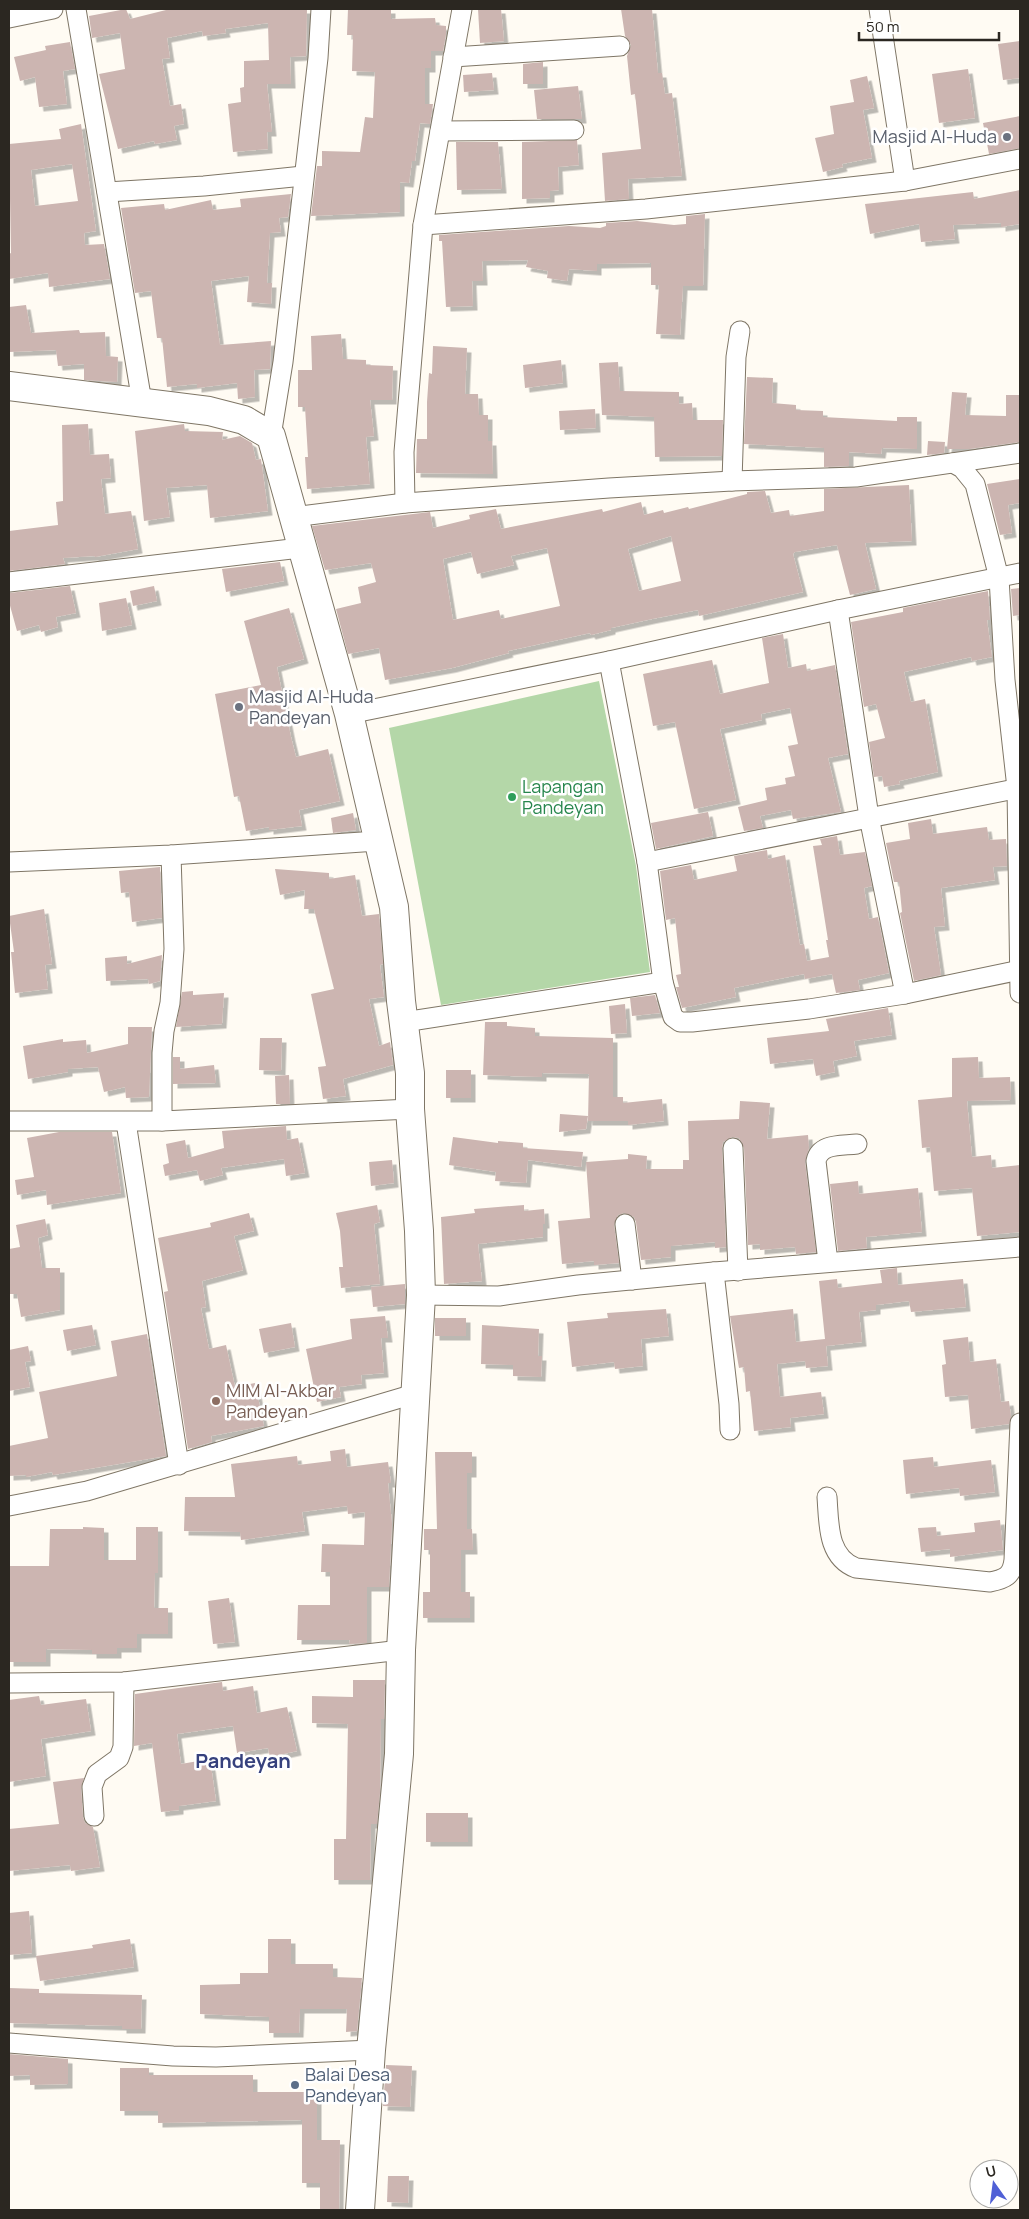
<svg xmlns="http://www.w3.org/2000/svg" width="1029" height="2219" font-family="Manrope,sans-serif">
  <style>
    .green { fill: #b4d7a8 }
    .building { fill: #ccb5b1; fill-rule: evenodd; filter: url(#shadow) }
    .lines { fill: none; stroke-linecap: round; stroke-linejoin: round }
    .street-casing { stroke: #7f7666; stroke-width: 21 }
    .secondary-casing { stroke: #7f7666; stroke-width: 30 }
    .street { stroke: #fff; stroke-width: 19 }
    .secondary { stroke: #fff; stroke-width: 28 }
    .worship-dot { fill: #6b7280; stroke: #fff; stroke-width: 2 }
    .leisure-dot { fill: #2e9e5b; stroke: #fff; stroke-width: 2 }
    .education-dot { fill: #8d6e63; stroke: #fff; stroke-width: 2 }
    .service-dot { fill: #5c6f8a; stroke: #fff; stroke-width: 2 }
    .labels { text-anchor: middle; stroke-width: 5; stroke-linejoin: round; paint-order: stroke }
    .worship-label { font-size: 18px; fill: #5b616d; stroke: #fff; text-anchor: end }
    .leisure-label { font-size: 18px; fill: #27864d; stroke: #fff; text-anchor: start }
    .education-label { font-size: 18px; fill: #785e54; stroke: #fff; text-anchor: start }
    .service-label { font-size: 18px; fill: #4e5e75; stroke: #fff; text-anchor: start }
    .quarter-label { font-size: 20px; font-weight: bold; fill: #36417d; stroke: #fff }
  </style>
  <defs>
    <filter id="shadow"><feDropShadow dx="4.5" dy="4.5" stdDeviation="0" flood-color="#0004"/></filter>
  </defs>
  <rect width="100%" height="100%" fill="#fffbf3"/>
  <polygon class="green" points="599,681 636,866 650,972 441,1005 389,728"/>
  <g class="building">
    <polygon points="126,9 130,19 170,9 307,9 306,56 290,57 291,84 267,84 272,132 267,132 268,149 233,152 228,104 241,102 240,88 244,87 244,61 269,60 268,23 225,29 226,33 203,36 202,31 167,38 170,58 162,59 170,106 181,104 184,124 174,126 177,140 155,144 154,141 118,149 99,74 125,69 120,33 92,38 89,16"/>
    <polygon points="348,9 391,9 391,19 435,18 436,25 446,26 446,34 443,51 431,51 431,68 425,68 425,104 433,104 430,124 420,123 415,161 412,161 409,183 400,182 400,212 311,216 317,166 322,166 322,151 360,152 365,117 373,118 375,72 352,71 353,35 347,35"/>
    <polygon points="478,9 501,9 504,41 480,43"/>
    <polygon points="621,9 652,9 658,73 662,73 665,94 672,93 682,176 628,179 629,199 605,201 602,153 641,149 635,94 631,95 627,56 631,45 625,36"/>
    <polygon points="1020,41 1020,78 1003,80 998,44"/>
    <polygon points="70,42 75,69 63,71 67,104 39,107 35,77 20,81 14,57 46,50 45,46"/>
    <polygon points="543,62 543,84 523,84 523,64"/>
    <polygon points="968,69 975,118 939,123 932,74"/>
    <polygon points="492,73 494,90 464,92 463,75"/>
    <polygon points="867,76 874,108 863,110 872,158 842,164 843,167 823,172 815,138 834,134 830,106 854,102 850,80"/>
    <polygon points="578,86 582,119 537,119 534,90"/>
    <polygon points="1020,116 1020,148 989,154 983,123"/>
    <path d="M81 124 96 231 84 233 85 245 104 244 110 279 49 287 48 273 9 279V254L11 253 9 144 61 139 59 129ZM72 164 78 201 35 206 31 170Z"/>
    <polygon points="577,140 579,165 558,167 559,190 550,191 550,198 522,199 522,142"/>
    <polygon points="456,142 498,142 502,189 457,190"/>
    <polygon points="1020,190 1020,224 1001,227 1001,223 953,225 955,239 921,242 919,224 870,234 865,204 973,192 974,199"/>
    <polygon points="291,194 288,217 279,218 281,232 270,233 267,283 272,283 271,304 247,302 249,276 211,281 220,345 271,341 270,369 254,370 255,397 238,399 237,383 197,388 197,384 167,387 162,338 157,338 151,291 135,293 121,208 164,204 165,210 211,200 213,210 241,207 240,199"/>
    <polygon points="705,214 703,286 683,286 680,335 656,334 659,285 651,285 651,263 597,264 597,271 569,269 567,281 547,278 548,271 526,267 528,260 482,261 483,281 472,281 473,306 446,307 442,241 439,241 439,235 569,226 600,228 606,226 606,223 637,221 674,225 686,224 686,216"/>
    <polygon points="26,305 31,333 79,330 80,333 105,332 106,356 118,357 117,382 84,380 84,364 58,366 56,350 9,352 9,307"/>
    <polygon points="341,334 343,359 366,360 366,365 393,366 392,400 370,400 374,436 366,437 370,484 307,489 305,457 308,457 305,407 298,407 298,370 312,370 311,336"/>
    <polygon points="433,346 467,348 465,394 478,394 479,415 488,415 488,441 492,441 493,474 416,473 417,439 427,439 427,402 429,373 432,374"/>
    <polygon points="561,360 563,383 525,388 523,365"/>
    <polygon points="618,362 620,391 679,392 679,404 692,403 693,420 723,420 722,456 655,457 654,417 602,415 599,363"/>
    <polygon points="747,377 773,378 772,403 796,405 796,410 823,411 823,417 897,421 897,417 917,417 917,449 882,448 881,454 849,452 849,466 824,467 824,448 744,444"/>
    <polygon points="952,392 967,393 965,415 1006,416 1006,395 1020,395 1020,442 969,449 947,449"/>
    <polygon points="595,409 596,428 560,430 559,411"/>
    <polygon points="88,424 90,455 109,454 111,478 101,479 105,514 131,511 138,549 95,557 94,556 63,558 65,564 9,571 9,531 58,525 56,502 63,501 62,425"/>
    <polygon points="184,424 185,431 223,432 222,440 240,436 252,443 256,460 261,459 268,511 210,518 207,485 166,488 170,517 144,521 135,431"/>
    <polygon points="928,441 945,442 944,453 927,455"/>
    <polygon points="1020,479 1020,503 1008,505 1012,533 1000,535 987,484"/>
    <path d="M909 485 912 541 865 543 876 589 850 595 837 545 795 552 793 554 803 592 699 616 698 610 652 619 611 628V630L591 635 590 633 508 651 509 653 452 668 385 680 379 648 348 654 336 609 361 603 358 587 376 582 371 563 325 570 312 526 430 512 433 528 470 519 469 515 496 509 501 529 602 509 603 512 641 502 644 515 663 510 664 513 688 507 689 509 747 494V492L765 491 771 513 789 510 790 516 824 511V489ZM671 536 681 581 639 591 628 549ZM547 548 560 606 501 619 499 610 453 620 443 559 471 552 477 574 514 565 511 556Z"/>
    <polygon points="280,562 284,581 226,592 222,569"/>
    <polygon points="70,586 76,613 56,617 58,627 41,632 39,625 17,631 9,602 9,593"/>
    <polygon points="154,586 157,601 133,606 130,591"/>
    <polygon points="1020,588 1020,615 1013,616 1011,589"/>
    <polygon points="988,591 990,620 987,620 992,657 972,661 971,657 904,672 911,702 925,699 938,772 899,781 900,784 884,787 882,776 874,777 869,742 885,738 876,704 864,707 851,622 903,612 903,608"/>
    <polygon points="126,598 132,625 102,631 99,603"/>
    <polygon points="289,608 304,659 277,667 291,737 296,757 328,749 340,801 299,810 302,826 269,830 269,827 246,831 239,796 234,797 215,694 261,685 244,621"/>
    <polygon points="783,634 788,668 806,664 807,671 835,665 848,754 828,758 841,812 793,819 791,810 760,816 763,828 744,831 738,807 767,800 765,788 786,784 785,778 795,776 788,746 798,744 790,708 761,714 762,720 720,729 736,800 694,809 675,722 653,726 643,674 712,660 720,694 769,683 762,638"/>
    <polygon points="708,812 713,836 656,849 651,823"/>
    <polygon points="353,813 356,830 333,833 331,818"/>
    <polygon points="931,819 933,834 987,827 989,840 1006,839 1007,866 993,867 995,880 941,888 945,926 934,927 941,975 914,981 900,913 902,912 899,882 894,882 886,843 910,839 908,823"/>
    <polygon points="837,836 840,855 865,852 872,886 864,888 869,919 878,917 889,973 858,980 860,990 836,993 832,974 805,979 804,974 734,988 736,997 682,1008 676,987 679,987 676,975 681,974 675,918 666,920 660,871 691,865 694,880 737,871 734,856 767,850 768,859 785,855 800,945 804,944 807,961 829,957 826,940 828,940 813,846 822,845 820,839"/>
    <polygon points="160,867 162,918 132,922 129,892 121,893 119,871"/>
    <polygon points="275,869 329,873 329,879 355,875 362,916 379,914 383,964 380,965 384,997 369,999 379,1046 390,1042 393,1065 343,1079 346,1096 323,1099 318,1067 326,1066 311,994 334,989 314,909 304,909 305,890 280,895"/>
    <polygon points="44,909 52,964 45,965 48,989 15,993 11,952 14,952 9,916"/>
    <polygon points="162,955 160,981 149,984 148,979 106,981 105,958 127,956 127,964"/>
    <polygon points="193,991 193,995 224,993 222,1024 176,1027 182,992"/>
    <polygon points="655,995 660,1013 632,1016 630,998"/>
    <polygon points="625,1004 627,1033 611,1034 609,1006"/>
    <polygon points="888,1008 892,1035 854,1041 857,1056 833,1061 835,1072 816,1076 813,1059 770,1064 767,1038 829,1031 826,1019"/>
    <polygon points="485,1022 507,1022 507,1026 535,1028 535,1036 613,1038 613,1097 623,1097 623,1103 662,1099 664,1121 628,1125 628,1121 588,1121 589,1074 542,1073 542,1077 483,1075"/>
    <polygon points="128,1027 152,1027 149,1097 126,1098 125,1087 104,1092 98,1067 68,1069 68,1072 28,1079 23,1046 63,1039 63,1042 86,1040 87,1053 128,1044"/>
    <polygon points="260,1038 282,1038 281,1071 259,1070"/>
    <polygon points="173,1057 180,1057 180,1069 214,1065 216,1083 173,1084"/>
    <polygon points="978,1057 979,1078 1010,1077 1011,1100 967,1101 972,1157 991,1155 992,1168 1020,1165 1020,1232 977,1236 972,1188 934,1191 930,1147 922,1148 918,1100 952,1097 952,1058"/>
    <rect x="446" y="1070" width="25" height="28"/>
    <polygon points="289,1075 290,1104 276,1104 275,1076"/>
    <polygon points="740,1101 770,1103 767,1139 808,1135 809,1148 805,1162 816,1252 796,1254 795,1247 760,1250 760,1244 748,1245 744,1148 739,1138 732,1137 723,1142 722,1148 726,1247 715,1248 715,1242 671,1246 671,1257 641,1260 636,1222 634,1217 624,1213 618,1215 614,1225 619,1263 594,1265 594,1261 562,1264 558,1221 590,1218 586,1162 628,1159 628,1154 647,1156 646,1169 683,1169 683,1160 689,1160 688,1121 739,1119"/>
    <polygon points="560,1114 588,1116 586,1129 559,1132"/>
    <polygon points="286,1126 287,1140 298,1138 305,1173 286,1176 284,1159 221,1168 223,1175 200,1181 197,1170 165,1176 163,1165 169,1163 166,1144 185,1140 188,1158 224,1148 222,1131"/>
    <polygon points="59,1132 112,1132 121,1193 47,1205 46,1190 17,1195 15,1180 34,1177 27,1138"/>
    <polygon points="453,1137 498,1143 498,1141 523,1143 523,1148 583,1152 581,1167 528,1160 526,1183 495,1181 496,1172 449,1165"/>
    <polygon points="392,1160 394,1183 371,1186 369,1162"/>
    <polygon points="858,1181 859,1194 918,1188 922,1232 866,1237 867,1248 838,1251 830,1184"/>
    <polygon points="377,1205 380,1222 374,1224 380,1284 341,1288 339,1267 343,1267 340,1231 336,1213"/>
    <polygon points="524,1205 524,1211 544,1209 545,1224 543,1224 543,1237 478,1244 482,1281 444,1284 441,1217 475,1213 474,1209"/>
    <polygon points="249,1213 254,1231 234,1236 243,1270 202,1281 206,1307 201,1308 209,1349 226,1345 235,1387 255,1383 264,1426 211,1436 212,1442 188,1449 164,1292 168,1291 158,1238 211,1227 210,1223"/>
    <polygon points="45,1219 48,1235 38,1238 42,1268 60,1268 60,1310 21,1317 17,1294 9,1294 9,1249 20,1247 16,1225"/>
    <polygon points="897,1268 898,1285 963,1279 966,1307 911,1312 909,1301 876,1305 876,1310 859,1312 862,1342 826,1346 828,1366 806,1368 805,1361 777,1364 780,1397 821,1392 824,1414 790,1418 791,1427 754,1431 750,1391 746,1392 744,1367 739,1368 730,1316 793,1309 796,1342 825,1339 819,1281 837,1279 838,1288 882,1283 880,1270"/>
    <polygon points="405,1284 405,1304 373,1307 371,1287"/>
    <polygon points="666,1309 669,1336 641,1339 643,1366 615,1369 614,1362 572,1367 567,1322 608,1318 607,1313"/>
    <polygon points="385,1316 388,1338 381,1338 384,1373 361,1375 362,1384 339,1387 341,1397 317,1402 306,1349 352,1339 350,1319"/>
    <rect x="435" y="1318" width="31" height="18"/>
    <polygon points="291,1323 295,1347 264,1353 259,1329"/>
    <polygon points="92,1325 96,1345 67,1351 63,1330"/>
    <polygon points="482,1325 539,1329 538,1356 542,1356 541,1377 513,1376 513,1365 481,1364"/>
    <polygon points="147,1334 166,1456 53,1475 52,1472 26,1477 26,1475 9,1476 9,1446 48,1438 39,1392 117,1376 111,1341"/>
    <polygon points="968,1337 970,1362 996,1359 1001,1402 1009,1401 1011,1417 1009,1424 971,1429 968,1395 945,1397 942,1365 946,1364 943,1340"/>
    <polygon points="28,1346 31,1361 25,1362 30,1387 9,1391 9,1350"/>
    <polygon points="345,1449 347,1467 388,1462 391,1483 388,1483 392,1524 389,1587 367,1587 367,1643 349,1644 350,1640 297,1640 298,1605 330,1605 330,1572 321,1572 322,1544 364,1545 365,1512 348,1514 347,1506 302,1512 305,1531 241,1540 240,1532 184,1531 185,1497 235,1497 231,1464 297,1456 298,1465 331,1461 330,1451"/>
    <polygon points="435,1452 472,1452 472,1473 467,1473 467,1529 472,1529 473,1550 461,1550 461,1592 470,1592 470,1618 423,1618 423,1592 430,1592 430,1550 424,1550 424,1529 437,1529"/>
    <polygon points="933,1457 934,1467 991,1460 995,1492 960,1496 959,1488 906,1494 903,1460"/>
    <polygon points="1000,1520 1003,1550 950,1557 950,1549 921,1552 918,1528 936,1527 937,1536 975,1532 974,1523"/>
    <polygon points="83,1527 104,1528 104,1560 136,1560 136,1527 158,1527 158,1573 155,1573 154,1608 168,1608 168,1634 137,1634 137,1648 117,1648 117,1654 92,1654 92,1650 46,1649 46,1662 9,1662 9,1566 49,1566 50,1529 83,1529"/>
    <polygon points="229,1598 235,1642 213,1644 208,1601"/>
    <polygon points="353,1680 385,1680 384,1719 381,1719 380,1793 377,1824 371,1824 370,1880 334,1880 334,1839 346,1839 348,1724 312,1723 312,1696 353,1697"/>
    <polygon points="222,1682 223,1691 253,1686 257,1713 287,1707 297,1751 270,1757 268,1748 237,1753 233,1726 177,1734 181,1764 210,1759 216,1801 179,1806 179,1810 161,1812 152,1743 134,1746 135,1694"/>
    <polygon points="39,1696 41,1705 86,1699 91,1731 41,1739 46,1776 9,1782 9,1700"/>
    <polygon points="84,1778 81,1788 83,1817 85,1823 93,1827 100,1867 71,1871 70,1865 9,1871 9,1829 59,1824 53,1782"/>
    <rect x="426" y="1813" width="42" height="29"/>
    <polygon points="29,1911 32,1953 9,1955 9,1913"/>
    <polygon points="130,1939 134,1967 40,1981 36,1956 93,1948 92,1945"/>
    <polygon points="268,1939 291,1939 291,1964 333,1964 333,1977 362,1978 357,2031 346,2032 347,2009 300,2009 299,2033 269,2033 269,2017 200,2014 200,1985 240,1984 240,1973 268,1973"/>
    <polygon points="9,1988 39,1989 39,1993 142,1995 141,2029 122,2029 122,2026 9,2023"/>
    <polygon points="9,2054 68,2059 68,2084 30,2085 30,2075 9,2076"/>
    <polygon points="386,2065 412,2066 410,2107 383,2106"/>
    <polygon points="120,2068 149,2068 149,2075 253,2075 253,2092 317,2092 317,2140 340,2140 339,2210 320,2210 320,2183 302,2183 302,2120 158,2123 158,2111 120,2111"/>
    <polygon points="388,2176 409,2176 408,2203 387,2202"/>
  </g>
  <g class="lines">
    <g class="street-casing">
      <g id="street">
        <polyline points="76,9 142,402"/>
        <polyline points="879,9 905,181"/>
        <polyline points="9,18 53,9"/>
        <polyline points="453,57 620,46"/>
        <polyline points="440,131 574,130"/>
        <polyline points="107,192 204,186 303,176"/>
        <polyline points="423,225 646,209 905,181 1020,159"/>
        <polyline points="271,436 283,362 318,58 321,9"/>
        <polyline points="953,463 962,468 975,484 999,578 1005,680 1017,788 1020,993"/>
        <polyline points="732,481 736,357 740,331"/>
        <polyline points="405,503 404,452 423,225 462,9"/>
        <polyline points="293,517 405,503 609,488 732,481 856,477 1020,453"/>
        <polyline points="9,582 300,548"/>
        <polyline points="838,610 869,817 905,994"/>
        <polyline points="349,714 609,661 838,610 1020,573"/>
        <polyline points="9,862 171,855 377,841"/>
        <polyline points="647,862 1020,788"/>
        <polyline points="663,982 673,1017 680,1022 692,1022 809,1009 905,994 1020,970"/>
        <polyline points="404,1022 663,982 647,862 609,661"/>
        <polyline points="9,1121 162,1121 410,1109"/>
        <polyline points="162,1121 162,1053 164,1031 170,1003 174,949 171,855"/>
        <polyline points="126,1122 179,1465"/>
        <polyline points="733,1148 738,1271"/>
        <polyline points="625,1224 632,1280"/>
        <path d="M828 1262 816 1161C820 1143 841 1146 857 1144"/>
        <polyline points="714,1272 729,1404 730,1430"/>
        <polyline points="421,1295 499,1296 578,1285 714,1272 1020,1247"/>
        <path d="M827 1497C829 1523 827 1557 856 1568L990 1582C1005 1579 1012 1576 1014 1560L1020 1423"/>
        <polyline points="9,1506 87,1491 414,1394"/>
        <polyline points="9,1683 124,1682 401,1650"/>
        <polyline points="94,1816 92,1787 97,1774 119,1758 123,1747 124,1682"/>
        <polyline points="9,2043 173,2056 216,2057 371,2050"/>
      </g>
    </g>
    <g class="secondary-casing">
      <polyline id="secondary" points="9,386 209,411 244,420 271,436 349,714 394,907 401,1001 410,1073 410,1109 419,1231 421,1295 401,1650 399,1754 371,2050 360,2210"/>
    </g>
    <use href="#street" class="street"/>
    <use href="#secondary" class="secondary"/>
  </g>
  <g class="worship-dot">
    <circle cx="1007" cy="137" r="5"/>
    <circle cx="239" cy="707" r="5"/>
  </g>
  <circle class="leisure-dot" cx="512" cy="797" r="5"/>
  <circle class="education-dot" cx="216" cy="1401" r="5"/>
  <circle class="service-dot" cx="295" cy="2085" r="5"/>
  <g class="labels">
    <g class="worship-label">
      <text x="997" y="143">Masjid Al-Huda</text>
      <text x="249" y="703" text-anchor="start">Masjid Al-Huda<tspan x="249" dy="21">Pandeyan</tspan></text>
    </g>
    <g class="leisure-label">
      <text x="522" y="793">Lapangan<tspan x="522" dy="21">Pandeyan</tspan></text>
    </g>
    <g class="education-label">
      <text x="226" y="1397">MIM Al-Akbar<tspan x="226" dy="21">Pandeyan</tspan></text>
    </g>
    <g class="service-label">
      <text x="305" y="2081">Balai Desa<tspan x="305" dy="21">Pandeyan</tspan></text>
    </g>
    <g class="quarter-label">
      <text x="243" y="1768">Pandeyan</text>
    </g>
  </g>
  <rect width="1029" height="2219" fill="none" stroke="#2b2721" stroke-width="20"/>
  <g transform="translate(994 2184) rotate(346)"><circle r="24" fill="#ffffff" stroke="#aaa9a6"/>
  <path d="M0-4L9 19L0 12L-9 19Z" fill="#5060d6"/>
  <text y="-8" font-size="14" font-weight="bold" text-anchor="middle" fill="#2b2721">U</text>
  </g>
  <path d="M859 32v8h140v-8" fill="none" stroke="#2b2721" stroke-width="2.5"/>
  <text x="866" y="32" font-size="15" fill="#2b2721" stroke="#ffffff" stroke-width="4" paint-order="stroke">50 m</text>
</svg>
